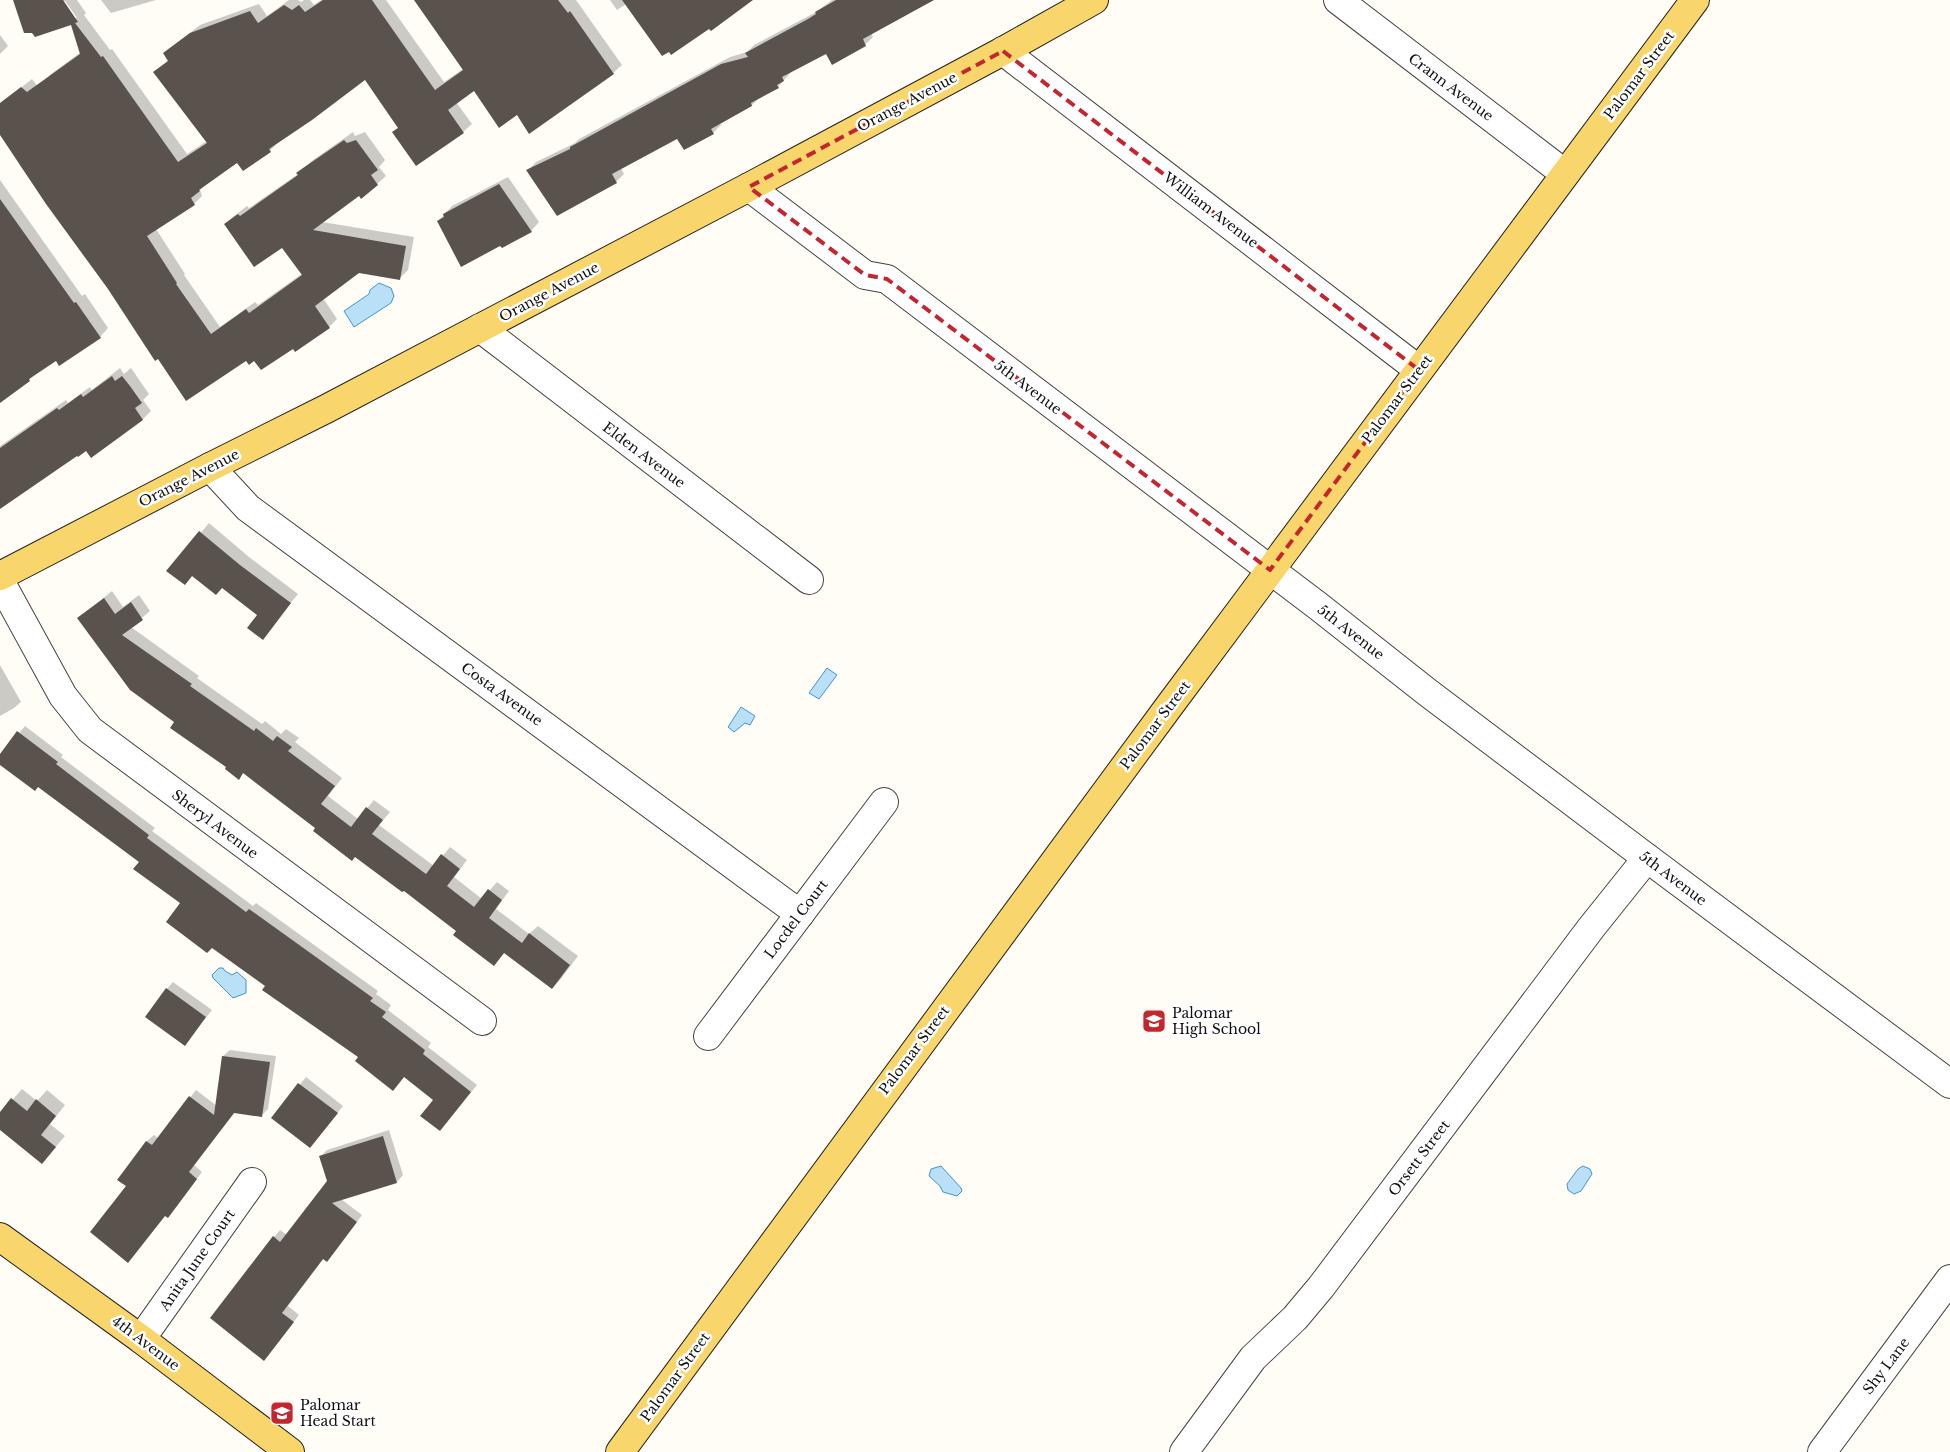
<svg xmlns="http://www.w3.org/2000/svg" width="1950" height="1452" font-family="'Libre Baskerville',serif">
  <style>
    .water { fill: #b9e0f7; stroke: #3f96cf }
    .shadow { fill: #0003; fill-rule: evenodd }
    .building { fill: #5a524d }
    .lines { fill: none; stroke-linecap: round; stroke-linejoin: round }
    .minor-casing { stroke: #444; stroke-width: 30 }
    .major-casing { stroke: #222; stroke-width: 30 }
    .minor { stroke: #fff; stroke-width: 28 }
    .major { stroke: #f9d66b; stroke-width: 28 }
    .marked { fill: none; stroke: #c4262e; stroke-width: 4; stroke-dasharray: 10 6; stroke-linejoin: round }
    .labels { text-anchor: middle; stroke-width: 5; stroke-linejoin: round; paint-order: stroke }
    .street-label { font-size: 14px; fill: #111; stroke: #fff }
    .poi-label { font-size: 14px; fill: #111; stroke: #fff; text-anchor: start }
  </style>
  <rect width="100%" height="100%" fill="#fffdf5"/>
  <g class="water">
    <polygon points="379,283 391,288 394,296 391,303 354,327 344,311 369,294 370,290"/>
    <polygon points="827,668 837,675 819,699 809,693"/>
    <polygon points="741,707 755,716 750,725 745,723 734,732 728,727"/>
    <polygon points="219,968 223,968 225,971 232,975 237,972 246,980 246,993 233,998 213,978 212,975"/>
    <polygon points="941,1166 961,1188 962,1191 957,1196 943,1192 940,1186 929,1176 931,1169"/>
    <polygon points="1583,1166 1590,1169 1592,1174 1581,1191 1574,1194 1568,1190 1567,1184 1578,1169"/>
  </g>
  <g class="shadow">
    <path d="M15 0H77L86 13 84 15 110 50 112 49 187 154 207 141 155 72 169 60 164 53 200 25 259 4 267 16 289 0H298L301 2 304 0H310L314 5 321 0H386L444 82 463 69 414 0H576L622 65 613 73 517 113 474 89 456 102 472 124 463 132H394L399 127 366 78 278 142 270 151 238 162 207 183 200 190 202 196 194 204 156 229 185 274 184 275 220 327 255 302 258 305 303 273 282 246 226 224 234 216 247 206 249 208 298 174 313 160 353 132 355 136 365 132 385 160 379 167 386 176 377 184 359 194 322 222 414 237 408 270 399 279 359 272 323 298 337 319 329 327 294 347 254 359H246L109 288 19 164 21 162 0 133V104L32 79 47 99 42 83 51 74 81 52 72 23ZM65 1 77 18H74L63 2Z"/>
    <polygon points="101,0 156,0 111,13"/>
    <polygon points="610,0 751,0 626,4 617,10"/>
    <polygon points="832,0 934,0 871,33 873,37 865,45 827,52 791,72 778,87 760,97 752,105 720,123 721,125 713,133 678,137 621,168 624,174 616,182 528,170 536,162 575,143 579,139 730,57 747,52 754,45 816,12"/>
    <polygon points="0,35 8,46 0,54"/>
    <polygon points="508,177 539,222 531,231 438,221 452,206"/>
    <polygon points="0,180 82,296 85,294 108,328 100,337 56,359 39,371 29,380 0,397"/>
    <polygon points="120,368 124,374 131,368 149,394 143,400 151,411 143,419 86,450 0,503 0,446 66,400 68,403 90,387 92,390"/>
    <polygon points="209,523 249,557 298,594 262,638 258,615 223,587 193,575 185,583 168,571"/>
    <polygon points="112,591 123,607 139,595 150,611 131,627 199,676 197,678 262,724 265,721 281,734 286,729 299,738 295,742 342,778 328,796 358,819 374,800 390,812 379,825 434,866 450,847 467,860 454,877 482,899 497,882 509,891 496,909 529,934 538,926 578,956 560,980 552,988 505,952 494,964 458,931 404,889 316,828 244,772 239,778 176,722 79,618"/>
    <polygon points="0,665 21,702 14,708 0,716"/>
    <polygon points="25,726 63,755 61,757 155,828 152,831 253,906 256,903 378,991 376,994 391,1005 388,1010 431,1043 428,1047 477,1085 446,1123 440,1129 435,1099 405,1076 393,1089 360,1057 266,986 140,862 39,786 0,763 0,756"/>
    <polygon points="173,982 212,1010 185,1044 167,989"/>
    <polygon points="230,1050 276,1056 268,1109 262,1115 235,1112 194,1165 202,1172 174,1210 128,1186 119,1179 147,1141 154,1135 158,1138 196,1090 217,1106 223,1056"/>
    <polygon points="306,1077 343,1106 310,1147 273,1117"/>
    <polygon points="22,1089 37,1101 47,1090 65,1105 50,1124 65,1136 42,1163 0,1129 0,1114"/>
    <polygon points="389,1130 403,1175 397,1182 341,1199 362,1215 333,1254 324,1258 288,1306 299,1315 270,1352 274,1237 280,1230 287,1235 328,1181 321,1156 327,1150"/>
  </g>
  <g class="building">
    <polygon points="13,0 63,0 78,22 75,23 101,57 103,56 178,162 207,143 153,72 168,61 163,53 190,33 250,11 258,23 284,5 292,10 299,5 305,12 323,0 372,0 435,90 463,70 414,0 558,0 568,13 570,11 614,74 529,134 517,115 499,128 474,91 448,110 464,133 416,166 392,132 398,128 365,80 312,120 269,149 271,152 243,171 237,163 199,190 200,191 191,198 195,205 147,236 177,283 176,284 211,334 246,309 249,313 302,275 282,248 254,267 224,224 238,214 240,216 298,175 296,173 303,168 344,140 347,143 356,140 378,170 371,175 378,185 361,199 359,196 313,230 406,246 400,280 359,273 315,306 330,328 295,352 293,349 261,370 254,361 249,365 246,361 186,401 158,359 155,361 108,289 46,204 0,135 0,103 21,87 27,92 80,54 71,25 35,37 32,33 24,33"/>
    <polygon points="622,0 753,0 711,31 709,29 671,55 669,52 662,56"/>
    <polygon points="836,0 934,0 863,39 866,46 832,65 826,54 782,77 784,81 777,85 779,88 751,103 752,106 711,129 714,134 684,150 677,139 612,174 617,183 557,216 526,170 570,149 570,147 721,64 748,57 745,53 808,19 816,14 815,12"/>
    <polygon points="499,184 532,232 502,248 500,246 461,267 437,221 444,217 443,214"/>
    <polygon points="0,199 74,303 76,302 101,338 59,366 56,361 29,379 30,381 0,403"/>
    <polygon points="112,376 115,381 122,376 130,386 142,403 135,408 143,420 91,458 86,451 78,457 77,456 0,509 0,448 57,408 59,410 81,394 83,397"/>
    <polygon points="199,531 240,565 291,603 263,640 247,628 257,615 222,588 216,595 192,576 185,585 166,571"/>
    <polygon points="104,598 115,614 131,602 143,620 122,635 192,684 190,686 254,731 256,728 273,741 277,736 292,747 288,751 335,786 321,804 351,827 366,807 383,820 372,834 426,874 441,854 460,869 447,886 474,907 488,889 502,900 489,918 522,943 529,933 570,965 552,989 504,953 494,966 453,935 456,931 404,891 402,892 355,857 352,861 313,831 315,828 243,773 239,780 225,769 226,767 170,728 174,722 130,690 77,618"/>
    <polygon points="17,731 58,762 56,764 149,835 147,838 246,912 249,909 373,998 370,1001 386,1012 382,1017 425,1050 423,1054 471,1092 440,1131 420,1116 433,1100 404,1077 393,1091 355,1061 358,1057 262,990 265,986 212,948 207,953 166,922 180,903 133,869 139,862 38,787 35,791 0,765 0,754"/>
    <polygon points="166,988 206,1017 185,1046 145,1017"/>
    <polygon points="222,1056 270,1062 262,1117 234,1113 189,1172 197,1179 168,1218 165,1216 128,1263 90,1232 126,1186 117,1180 146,1141 152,1145 189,1096 214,1115"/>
    <polygon points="298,1083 338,1113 310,1148 271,1118"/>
    <polygon points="11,1098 27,1111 36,1099 56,1116 41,1135 56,1147 42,1164 0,1130 0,1112"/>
    <polygon points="383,1136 397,1183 332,1203 357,1222 327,1262 323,1259 282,1313 294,1322 264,1361 210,1318 273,1236 280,1242 327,1181 319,1156"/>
  </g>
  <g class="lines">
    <g class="minor-casing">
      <g id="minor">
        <polyline points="1338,0 1564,173"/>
        <polyline points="1003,51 1419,370"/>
        <polyline points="749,187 865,275 887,279 1318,606 1427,692 1647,858 1950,1084"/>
        <polyline points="480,328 809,580"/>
        <polyline points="210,467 248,508 800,914"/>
        <polyline points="0,581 63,696 90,730 482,1021"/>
        <polyline points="708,1036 884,802"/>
        <polyline points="141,1339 252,1182"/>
        <polyline points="1184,1452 1253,1358 1295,1318 1321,1287 1591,928 1647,858"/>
        <polyline points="1822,1452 1950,1279"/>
      </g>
    </g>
    <g class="major-casing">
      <g id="major">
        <polyline points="0,576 210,467 326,409 749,187 1003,51 1094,0"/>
        <polyline points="0,1237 141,1339 290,1452"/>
        <polyline points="620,1452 1167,709 1695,0"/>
      </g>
    </g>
    <use href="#minor" class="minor"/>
    <use href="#major" class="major"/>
  </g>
  <path class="marked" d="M1003 51 1419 370 1270 570 887 279 865 275 749 187Z"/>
  <defs>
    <g id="school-square" transform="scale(1.25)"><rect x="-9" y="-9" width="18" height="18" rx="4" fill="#c4262e" stroke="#fff"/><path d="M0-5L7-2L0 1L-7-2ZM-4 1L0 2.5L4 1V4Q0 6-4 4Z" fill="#fff"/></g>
  </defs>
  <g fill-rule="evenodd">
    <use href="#school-square" x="1154" y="1021"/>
    <use href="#school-square" x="282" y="1413"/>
  </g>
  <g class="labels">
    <g class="street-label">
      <text transform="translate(1639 75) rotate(-53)" y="5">Palomar Street</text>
      <text transform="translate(1451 87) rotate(37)" y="5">Crann Avenue</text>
      <text transform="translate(907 102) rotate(-28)" y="5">Orange Avenue</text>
      <text transform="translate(1211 210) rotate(37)" y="5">William Avenue</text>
      <text transform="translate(549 292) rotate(-28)" y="5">Orange Avenue</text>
      <text transform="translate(1028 387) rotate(37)" y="5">5th Avenue</text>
      <text transform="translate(1397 399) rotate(-53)" y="5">Palomar Street</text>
      <text transform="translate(644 455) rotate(37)" y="5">Elden Avenue</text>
      <text transform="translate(189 478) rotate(-27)" y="5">Orange Avenue</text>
      <text transform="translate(1351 632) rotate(38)" y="5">5th Avenue</text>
      <text transform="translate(502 694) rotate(36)" y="5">Costa Avenue</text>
      <text transform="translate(1155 725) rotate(-53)" y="5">Palomar Street</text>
      <text transform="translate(215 824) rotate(37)" y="5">Sheryl Avenue</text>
      <text transform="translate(1673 878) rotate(37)" y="5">5th Avenue</text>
      <text transform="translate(796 919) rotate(-53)" y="5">Locdel Court</text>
      <text transform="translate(914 1050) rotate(-53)" y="5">Palomar Street</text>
      <text transform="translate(1419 1158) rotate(-53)" y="5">Orsett Street</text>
      <text transform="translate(197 1260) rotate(-55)" y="5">Anita June Court</text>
      <text transform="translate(146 1343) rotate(37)" y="5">4th Avenue</text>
      <text transform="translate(1886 1366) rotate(-53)" y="5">Shy Lane</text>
      <text transform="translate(675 1377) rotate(-54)" y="5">Palomar Street</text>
    </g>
    <g class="poi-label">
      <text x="1172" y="1018">Palomar<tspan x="1172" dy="16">High School</tspan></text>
      <text x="300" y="1410">Palomar<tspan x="300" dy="16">Head Start</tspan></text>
    </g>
  </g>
</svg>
